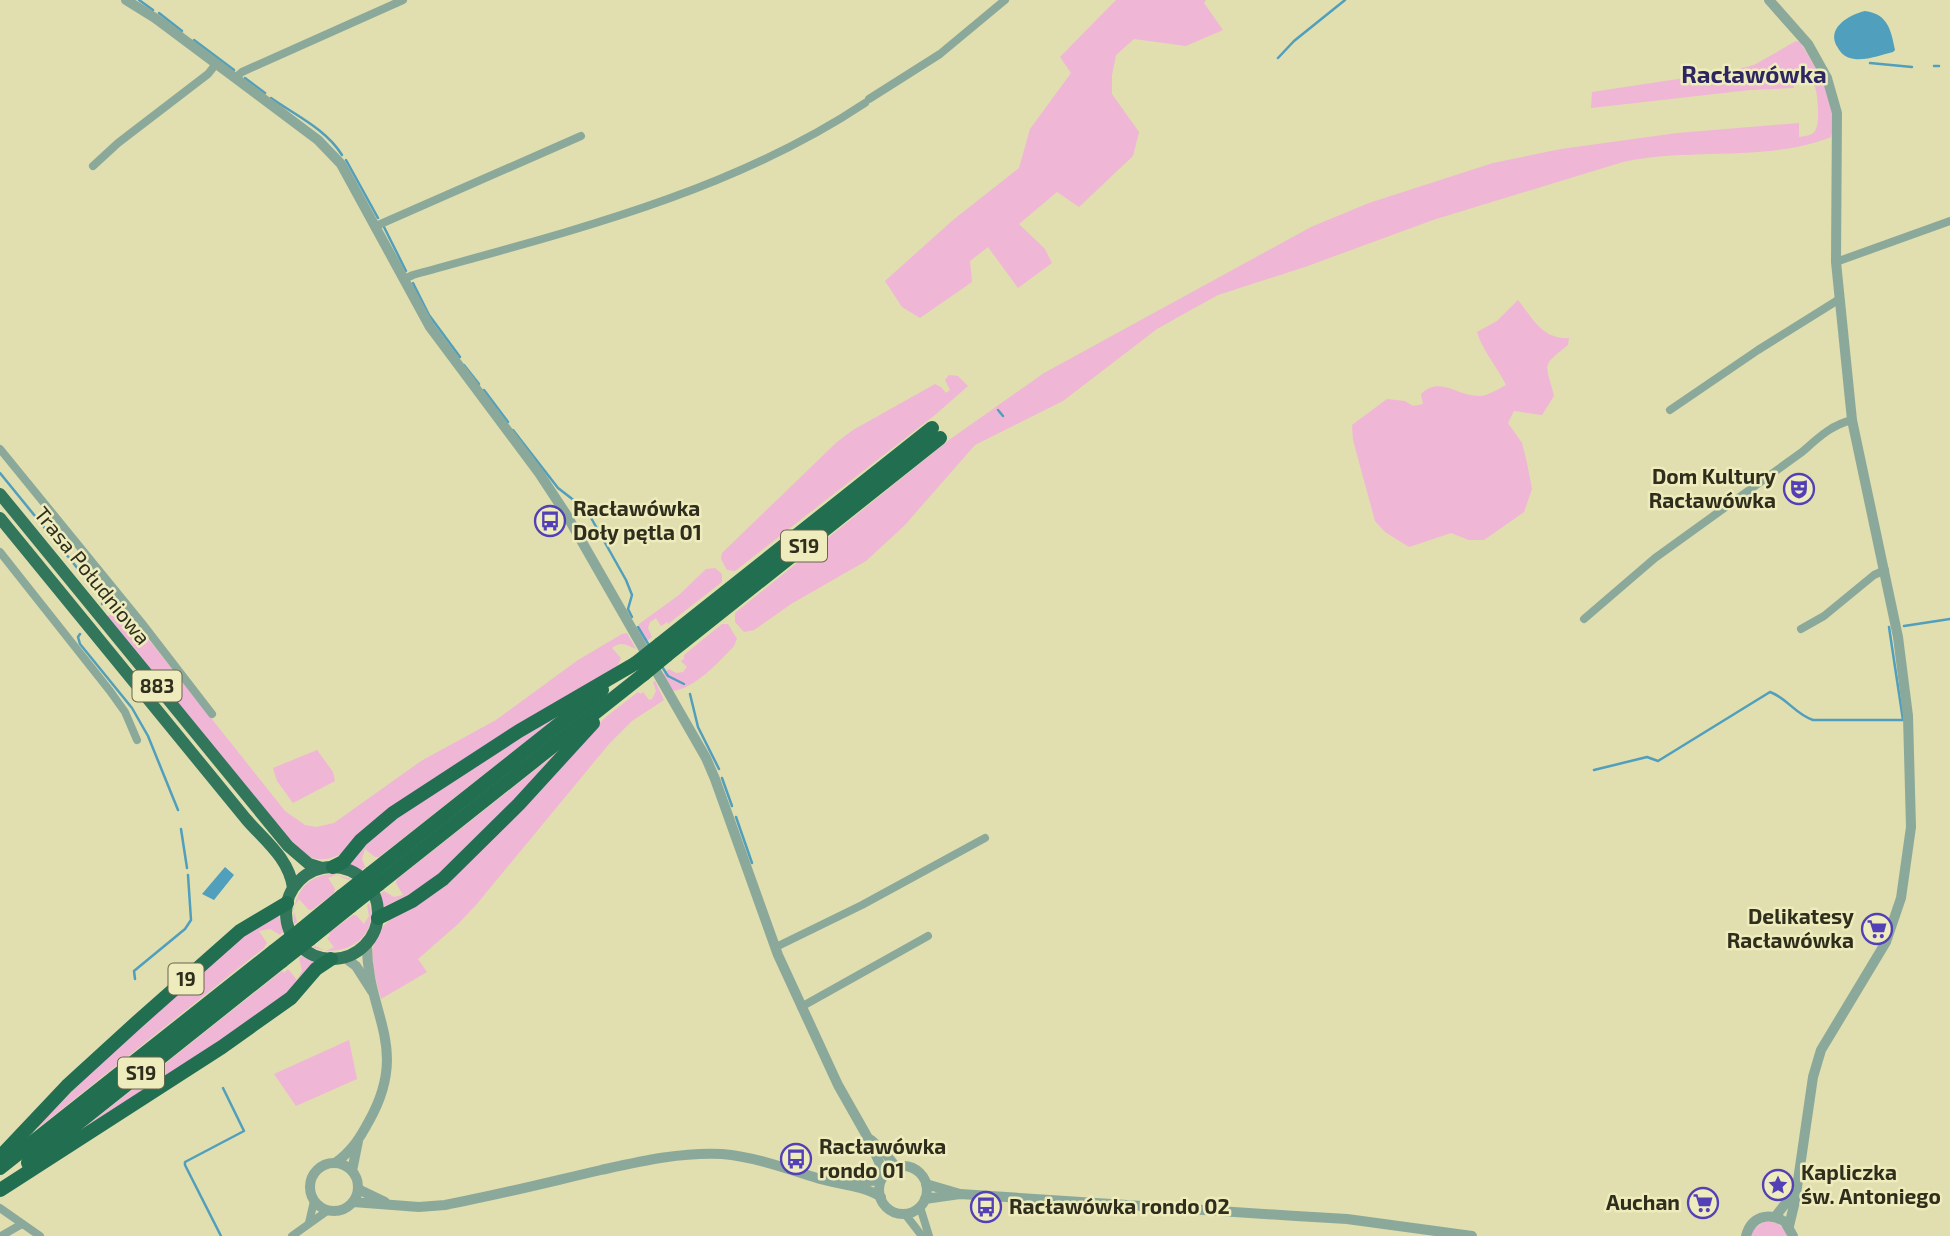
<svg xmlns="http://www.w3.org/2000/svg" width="1950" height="1236" font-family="'Exo 2',sans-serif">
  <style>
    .green { fill: #f0b6d6 }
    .water { fill: #509fbc }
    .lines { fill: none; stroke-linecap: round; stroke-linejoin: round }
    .stream { stroke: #509fbc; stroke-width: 2.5 }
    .minor { stroke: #8ba99a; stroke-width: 8 }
    .tertiary { stroke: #8ba99a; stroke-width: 10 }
    .trunk { stroke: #32765b; stroke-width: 12 }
    .motorway { stroke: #216e51; stroke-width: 14 }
    .motorway-bridge { stroke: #216e51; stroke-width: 14 }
    .labels { text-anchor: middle; stroke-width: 5; stroke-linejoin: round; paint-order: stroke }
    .shield { fill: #eeebbd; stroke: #68674c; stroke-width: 2 }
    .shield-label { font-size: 19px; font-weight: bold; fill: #2f2e1c }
    .poi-label { font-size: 21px; font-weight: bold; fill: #2f2e1c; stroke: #eeebbd; text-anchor: start }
    .street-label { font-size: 21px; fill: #2f2e1c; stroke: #eeebbd }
    .quarter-label { font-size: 24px; font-weight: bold; fill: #2d2661; stroke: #eeebbd }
  </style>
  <rect width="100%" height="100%" fill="#e1deb0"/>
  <g class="green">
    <polygon points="1116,0 1206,0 1204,3 1223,30 1186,46 1134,39 1116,55 1112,75 1112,94 1139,132 1133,156 1079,207 1057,192 1019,224 1045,249 1052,263 1018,288 988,247 970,261 972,282 920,318 902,307 885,281 953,220 1019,168 1030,129 1071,73 1060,57"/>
    <path d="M1796 41 1800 42C1816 68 1840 105 1831 137 1765 163 1691 147 1623 162L1433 220 1305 267 1218 295 1189 311 1157 329 1063 401 975 445 904 526 866 561 791 604 754 630 744 632 735 622V613L949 440 1044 373 1311 227 1369 203 1493 163 1561 149 1677 133 1799 123V137C1805 136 1811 136 1815 131 1819 124 1818 115 1818 108 1817 91 1816 72 1794 72V88L1750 90 1591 108 1592 92 1731 71 1754 65Z"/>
    <path d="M1518 300C1532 318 1543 340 1569 338L1568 345C1540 367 1546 363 1554 396L1542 415 1514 411 1508 423 1522 443 1527 463 1532 489 1524 512 1484 540H1469L1451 533 1409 547 1385 532 1375 521 1353 440 1352 425 1387 399 1405 401 1413 406 1423 404 1421 394C1440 375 1458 397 1480 396 1488 396 1498 389 1506 385 1498 368 1482 350 1477 332L1497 321Z"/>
    <polygon points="949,375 958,376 968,386 935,415 735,571 727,570 721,559 722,553 837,442 853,430 935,384 941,387 946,393 950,390 945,380"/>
    <polygon points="715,568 722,574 722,582 668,624 667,622 661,626 656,618 650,622 648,628 652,637 644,643 637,631 639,624 679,595 706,569"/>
    <path d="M122 606 285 811 305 825 316 827 334 823 421 761 496 720 578 660 622 634 627 633 636 649C628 646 621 640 612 648L621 658 618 665 596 681 339 855C324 862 311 860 298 851L107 617Z"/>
    <path d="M722 624H728L737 639 734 646C720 661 694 689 673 691L662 675 669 669 676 673 683 672 687 667 681 661 684 659V655Z"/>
    <path d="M655 681 664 700 632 721 609 744 476 905 458 924 418 959 427 972 381 999C371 961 362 938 400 912L607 716 638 692 641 694 643 692 649 700 652 699 656 691 653 682Z"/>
    <polygon points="556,712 562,713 379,857 375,857 365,849 362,859 365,867 361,870 349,864 382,827"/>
    <polygon points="564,747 516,802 431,883 384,907 380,894 384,891 394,897 403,895 396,883 397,879"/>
    <polygon points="317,750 333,772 335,781 293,803 277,781 273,768"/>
    <path d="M333 874 351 879 349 880 336 875 328 878 335 889 334 893 312 910H309L299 899 293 908 297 922 294 924C291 897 305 875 333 874Z"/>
    <path d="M369 903C380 938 342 960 313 947L315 946 326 951 334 947 327 938 330 936 329 933 353 915H356L364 924 369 916 367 905Z"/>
    <polygon points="279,916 283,932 280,935 270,929 259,931 267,943 264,948 38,1128 37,1126 87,1076 242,937"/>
    <polygon points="302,956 315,962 297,985 251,1021 85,1127 282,971 284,973 288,969 297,980 302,971 299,958"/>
    <polygon points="349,1040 357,1079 296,1106 274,1074"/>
    <path d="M1764 1222C1776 1221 1783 1225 1787 1236H1751L1754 1229Z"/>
  </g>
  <g class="water">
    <path d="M1865 11C1888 14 1891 30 1895 50L1893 52C1881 55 1863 62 1850 58 1845 57 1840 52 1838 48 1825 29 1848 15 1865 11Z"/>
    <polygon points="225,867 234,875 214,900 202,894"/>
  </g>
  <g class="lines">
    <g class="stream">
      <polyline points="139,0 153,10"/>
      <polyline points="159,13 182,31"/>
      <polyline points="194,40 234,70"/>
      <polyline points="1278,58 1294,41 1345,0"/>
      <polyline points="1870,63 1912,67"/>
      <polyline points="1934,66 1939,66"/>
      <polyline points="245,78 265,93"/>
      <path d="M271 98C295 115 326 129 342 155"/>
      <polyline points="346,160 378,218"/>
      <polyline points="384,227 406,271"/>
      <polyline points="413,283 429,315 460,357"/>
      <polyline points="464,365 479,384"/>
      <polyline points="484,390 508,422"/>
      <polyline points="998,410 1003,416"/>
      <polyline points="513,430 558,488 580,505 590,516 626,580 632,595 628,609 632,617"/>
      <polyline points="0,473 83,575 102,590 104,596 102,604"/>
      <polyline points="1904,626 1950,619"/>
      <polyline points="638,627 650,647"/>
      <polyline points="80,634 78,637 80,644 132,708 148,736 178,810"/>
      <polyline points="661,665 668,676 684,684"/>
      <polyline points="690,694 698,727 719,769"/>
      <path d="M1594 770 1647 757 1658 761 1770 692C1787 698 1795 714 1813 720H1903L1889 627"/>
      <polyline points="722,778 732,806"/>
      <polyline points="736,817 752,863"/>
      <polyline points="181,829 187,868"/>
      <polyline points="135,979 134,971 185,929 191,920 188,875"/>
      <polyline points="221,1236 185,1165 185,1162 244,1131 223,1088"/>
    </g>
    <g class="minor">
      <polyline points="235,78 242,72 403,0"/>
      <polyline points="869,99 940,54 1005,0"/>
      <polyline points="93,166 118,143 208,74 216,64"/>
      <polyline points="376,226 581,136"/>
      <polyline points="1836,262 1950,221"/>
      <path d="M404 279 413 275C567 232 730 193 865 103"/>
      <polyline points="1670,410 1758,350 1838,300"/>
      <polyline points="0,449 141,622 212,714"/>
      <polyline points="0,552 110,691 125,712 137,740"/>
      <path d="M1584 619 1655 558 1802 452C1818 438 1831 425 1852 420"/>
      <polyline points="1801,629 1824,616 1874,575 1885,570"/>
      <polyline points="776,947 862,905 985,838"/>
      <polyline points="801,1007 928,936"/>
      <polyline points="920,1207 929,1236"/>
      <polyline points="0,1208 40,1236"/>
      <polyline points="905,1214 922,1236"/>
      <polyline points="309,1223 314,1201"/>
      <polyline points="1,1236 22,1224"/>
      <polyline points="292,1236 327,1211"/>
    </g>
    <g class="tertiary">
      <polyline points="126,0 155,18 318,140 341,164 430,327 539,473 566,514 706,758 715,779 778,955 838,1085 868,1138 885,1175"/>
      <polyline points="1769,0 1808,44 1827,78 1837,113 1836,262 1852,420 1898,637 1908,716 1911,827 1901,898 1886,942 1821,1050 1813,1077 1795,1201 1789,1226"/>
      <polyline points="344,957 356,966 372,991"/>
      <polyline points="871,1140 885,1153 896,1167"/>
      <circle cx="334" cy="1187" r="24"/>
      <path d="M335 1163C351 1152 360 1138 369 1121 411 1046 366 1014 367 943"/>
      <circle cx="903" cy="1190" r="24"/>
      <polyline points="352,1171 358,1141"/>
      <polyline points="847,1183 881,1180"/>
      <polyline points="926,1184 960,1194"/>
      <polyline points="358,1189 385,1202"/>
      <polyline points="925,1199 960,1194 1296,1216 1347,1219 1472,1236"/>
      <path d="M353 1202 419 1207 445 1205C498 1195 549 1182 601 1170 642 1161 681 1152 722 1154 756 1157 788 1169 820 1179 838 1184 865 1186 881 1197"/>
      <polyline points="1775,1217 1796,1190"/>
      <path d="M1746 1236C1751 1217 1768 1211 1785 1222L1793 1236"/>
    </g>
    <g class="trunk">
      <polyline points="0,494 288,846 309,864 322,868"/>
      <path d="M0 518 246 819C264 840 289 858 293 888"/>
      <circle cx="332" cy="913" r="46"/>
    </g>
    <g class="motorway">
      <polyline points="660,644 932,428"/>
      <polyline points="667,655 940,438"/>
      <polyline points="333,867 343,862 361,840 393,813 519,731 636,663"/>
      <polyline points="371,873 602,690"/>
      <polyline points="379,884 644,674"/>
      <polyline points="378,918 412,901 443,879 519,804 593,723"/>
      <polyline points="302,929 342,896"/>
      <polyline points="310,939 351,906"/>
      <polyline points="0,1157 67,1086 136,1023 240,931 287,903"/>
      <polyline points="28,1163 282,961"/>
      <polyline points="0,1168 274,951"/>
      <polyline points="0,1190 222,1047 291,998 316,969 331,959"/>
    </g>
    <g class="motorway-bridge">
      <polyline points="636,663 660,644"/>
      <polyline points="644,674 667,655"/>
      <polyline points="342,896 371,873"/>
      <polyline points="351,906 379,884"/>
      <polyline points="274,951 302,929"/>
      <polyline points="282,961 310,939"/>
    </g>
  </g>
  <defs>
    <g id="theatre-ring" transform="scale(1.575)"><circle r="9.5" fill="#eeebbd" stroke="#5340b7" stroke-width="1.5"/><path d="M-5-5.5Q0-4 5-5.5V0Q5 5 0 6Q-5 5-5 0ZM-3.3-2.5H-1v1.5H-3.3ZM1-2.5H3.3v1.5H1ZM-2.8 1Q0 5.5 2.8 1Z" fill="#5340b7"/></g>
    <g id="bus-ring" transform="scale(1.575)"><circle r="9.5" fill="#eeebbd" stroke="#5340b7" stroke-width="1.5"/><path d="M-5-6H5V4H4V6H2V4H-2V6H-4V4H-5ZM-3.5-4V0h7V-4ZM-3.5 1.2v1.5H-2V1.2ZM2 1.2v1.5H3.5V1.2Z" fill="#5340b7"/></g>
    <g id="supermarket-ring" transform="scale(1.575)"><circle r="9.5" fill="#eeebbd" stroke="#5340b7" stroke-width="1.5"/><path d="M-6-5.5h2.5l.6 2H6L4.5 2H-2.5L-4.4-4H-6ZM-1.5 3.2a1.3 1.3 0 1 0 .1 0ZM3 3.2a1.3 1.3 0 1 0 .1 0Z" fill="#5340b7"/></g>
    <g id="sight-ring" transform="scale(1.575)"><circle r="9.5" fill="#eeebbd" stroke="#5340b7" stroke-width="1.5"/><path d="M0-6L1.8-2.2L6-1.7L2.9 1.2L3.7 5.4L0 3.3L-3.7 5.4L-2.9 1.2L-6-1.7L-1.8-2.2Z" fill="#5340b7"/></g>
  </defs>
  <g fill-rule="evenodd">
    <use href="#theatre-ring" x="1799" y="489"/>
    <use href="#bus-ring" x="550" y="521"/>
    <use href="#supermarket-ring" x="1877" y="929"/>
    <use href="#bus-ring" x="796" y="1159"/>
    <use href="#sight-ring" x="1778" y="1185"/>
    <use href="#supermarket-ring" x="1703" y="1203"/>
    <use href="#bus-ring" x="986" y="1207"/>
  </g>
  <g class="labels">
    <g class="shield">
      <rect x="781" y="530.5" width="46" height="31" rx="5"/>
      <rect x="132.5" y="670.5" width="49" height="31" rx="5"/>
      <rect x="168.5" y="963.5" width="35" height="31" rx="5"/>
      <rect x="118" y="1057.5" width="46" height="31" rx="5"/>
    </g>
    <g class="shield-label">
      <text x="804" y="553">S19</text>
      <text x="157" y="693">883</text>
      <text x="186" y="986">19</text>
      <text x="141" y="1080">S19</text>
    </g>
    <g class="poi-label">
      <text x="1776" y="484" text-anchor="end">Dom Kultury<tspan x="1776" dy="24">Racławówka</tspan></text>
      <text x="573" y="516">Racławówka<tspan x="573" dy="24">Doły pętla 01</tspan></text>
      <text x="1854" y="924" text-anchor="end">Delikatesy<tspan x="1854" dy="24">Racławówka</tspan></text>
      <text x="819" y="1154">Racławówka<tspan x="819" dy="24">rondo 01</tspan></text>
      <text x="1801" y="1180">Kapliczka<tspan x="1801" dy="24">św. Antoniego</tspan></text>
      <text x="1680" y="1210" text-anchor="end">Auchan</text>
      <text x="1009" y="1214">Racławówka rondo 02</text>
    </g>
    <g class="street-label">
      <text transform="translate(92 576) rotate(51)" y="7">Trasa Południowa</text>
    </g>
    <g class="quarter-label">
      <text x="1754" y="83">Racławówka</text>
    </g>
  </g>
</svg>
